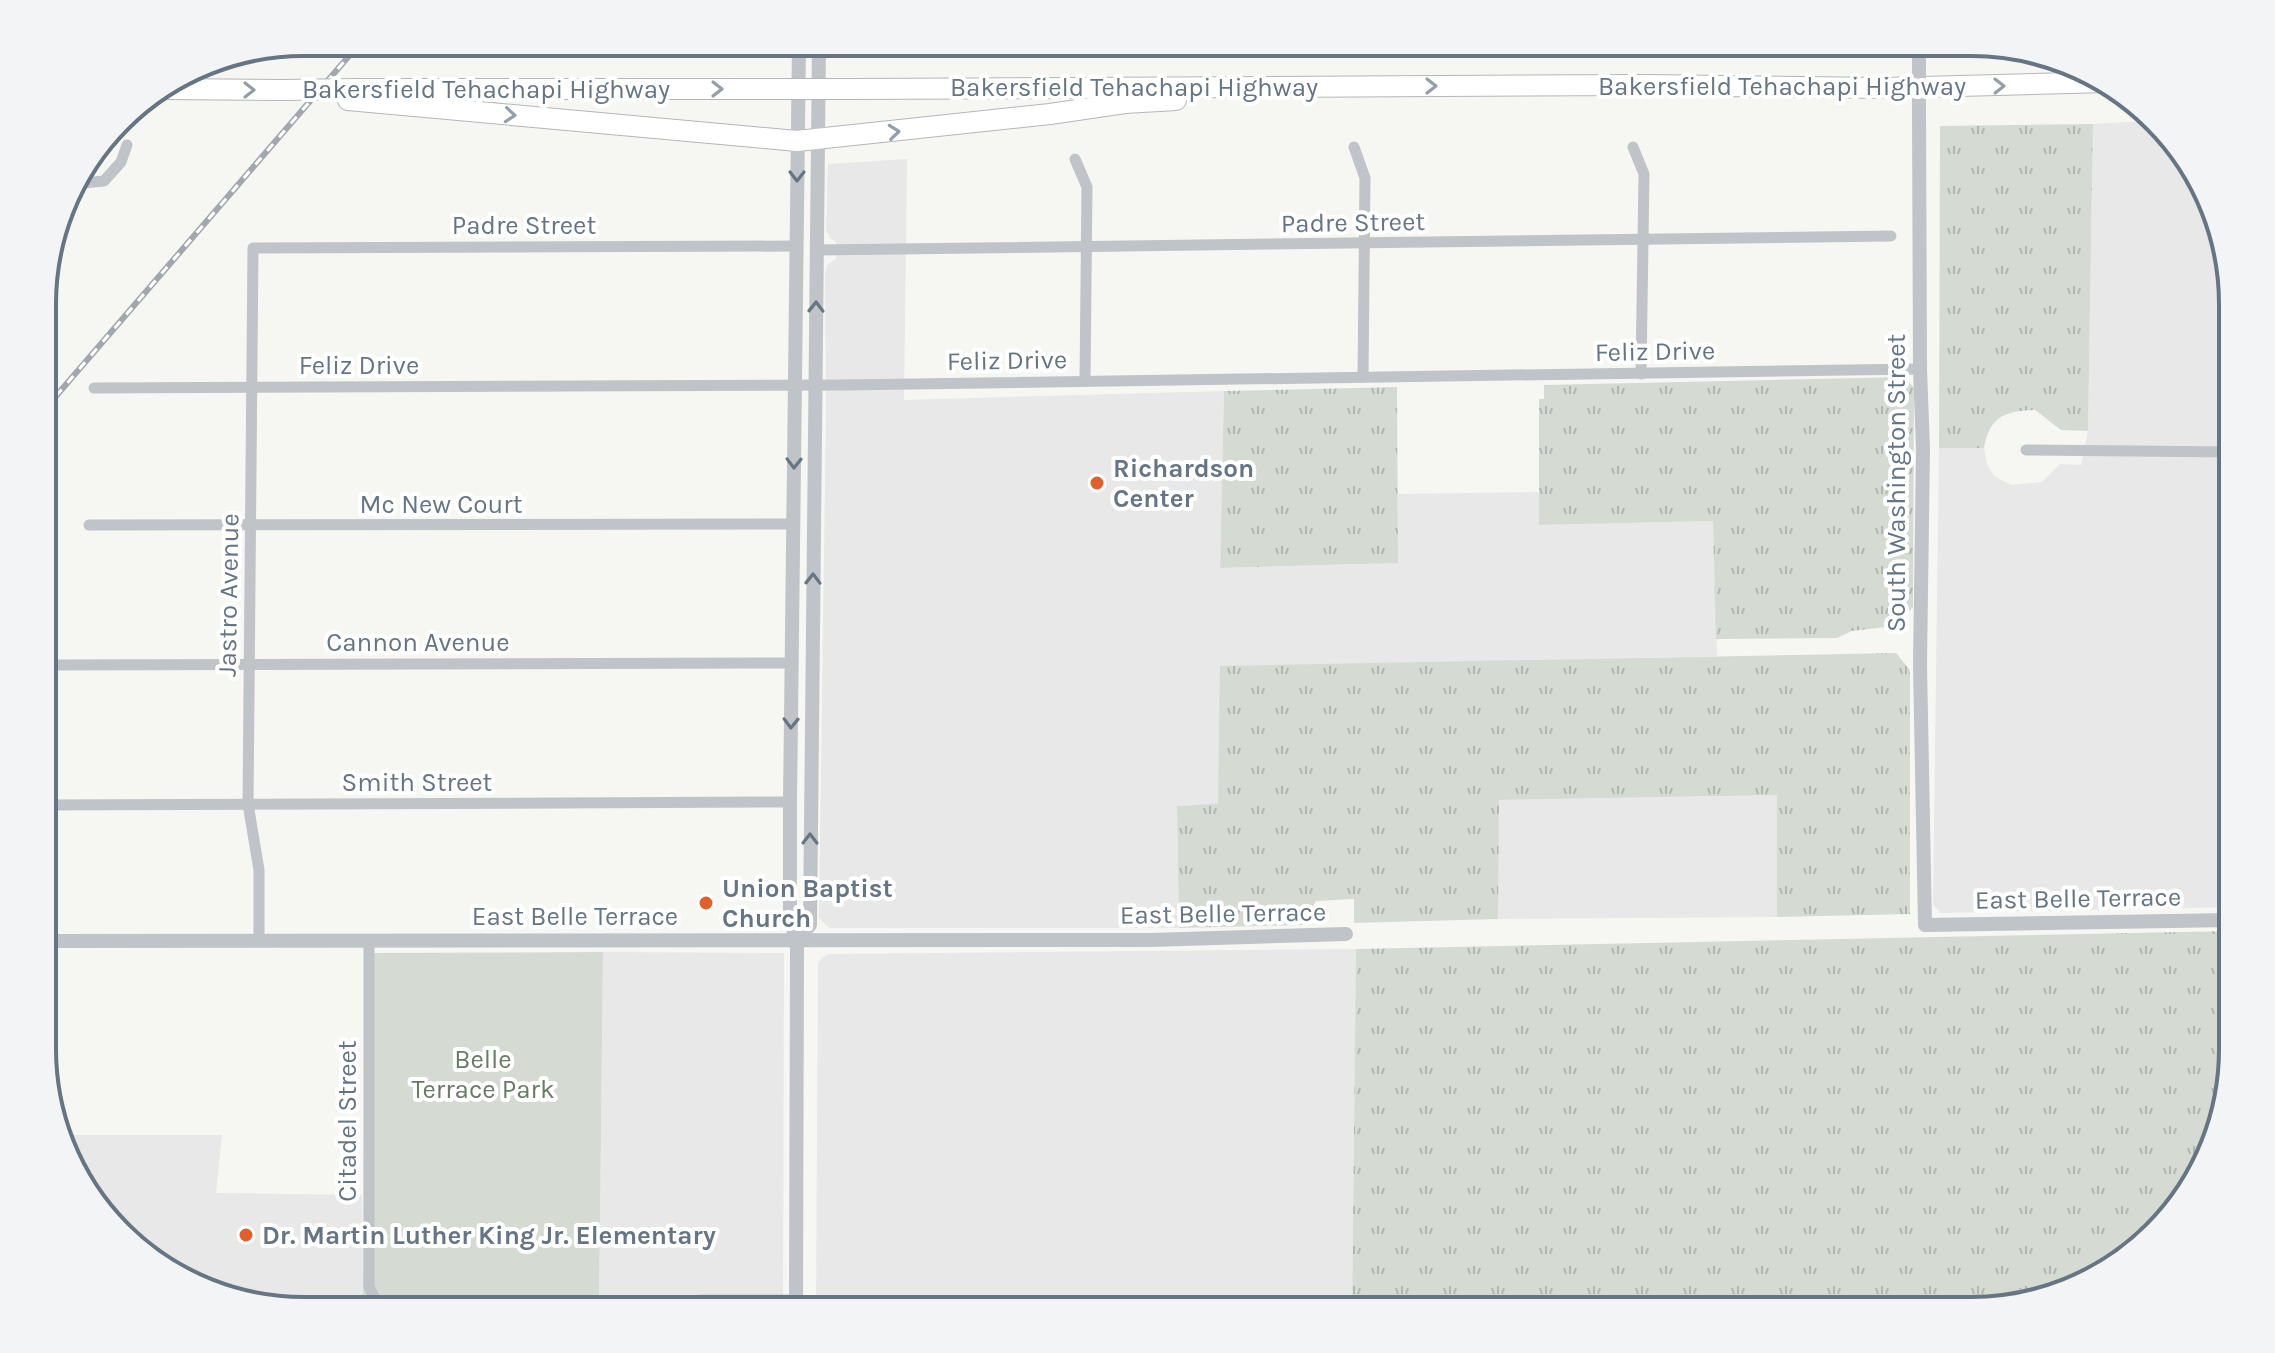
<svg xmlns="http://www.w3.org/2000/svg" width="2275" height="1353" font-family="Karla,sans-serif">
  <style>
    .built { fill: #e7e8e7 }
    .grass { fill: url(#grass-tufts) }
    .green { fill: #d5dbd3 }
    .lines { fill: none; stroke-linecap: round; stroke-linejoin: round }
    .motorway-casing { stroke: #b3b6ba; stroke-width: 22 }
    .minor { stroke: #c0c3c7; stroke-width: 11 }
    .tertiary { stroke: #c0c3c7; stroke-width: 14 }
    .motorway { stroke: #fff; stroke-width: 20 }
    .rail-casing { stroke: #a1a7ad; stroke-width: 6 }
    .rail { stroke: #fff; stroke-width: 3; stroke-dasharray: 9; stroke-linecap: butt }
    .motorway-bridge-casing { stroke: #b3b6ba; stroke-width: 22; stroke-linecap: butt }
    .tertiary-bridge { stroke: #c0c3c7; stroke-width: 14 }
    .motorway-bridge { stroke: #fff; stroke-width: 20 }
    .oneway { stroke: #949ea9 }
    .oneway2 { stroke: #667584 }
    .poi-dot { fill: #e05f2a; stroke: #fff; stroke-width: 3 }
    .labels { text-anchor: middle; stroke-width: 8; stroke-linejoin: round; paint-order: stroke }
    .street-label { font-size: 26px; fill: #667584; stroke: #fff }
    .poi-label { font-size: 26px; font-weight: bold; fill: #667584; stroke: #fff; text-anchor: start }
    .park-label { font-size: 26px; fill: #687b65; stroke: #fff }
    .rim { fill: none; stroke: #667584; stroke-width: 4 }
  </style>
  <defs>
    <pattern id="grass-tufts" width="24" height="20" patternUnits="userSpaceOnUse" patternTransform="scale(2)"><rect width="24" height="20" fill="#d5dbd3"/><path d="M3 7l-1-3M5 7V3M7 7l1-3M15 17l-1-3M17 17v-4M19 17l1-3" fill="none" stroke="#b1b6b1"/></pattern>
  </defs>
  <rect width="100%" height="100%" fill="#f6f7f3"/>
  <g class="built">
    <polygon points="2146,121 2198,173 2232,287 2232,907 1941,913 1933,905 1939,448 1984,448 1987,464 1994,476 2011,485 2042,482 2060,464 2081,465 2088,431 2093,124"/>
    <polygon points="907,159 904,400 1224,391 1220,568 1397,563 1398,494 1539,492 1540,525 1713,521 1717,656 1303,666 1218,805 1177,806 1179,928 829,928 819,918 826,410 825,273 828,264 836,259 836,242 830,238 826,230 828,164"/>
    <polygon points="1778,795 1777,917 1498,919 1498,800"/>
    <polygon points="1356,949 1352,1311 816,1311 818,963 822,958 828,954"/>
    <polygon points="603,952 784,953 783,1311 304,1311 173,1276 86,1194 64,1135 222,1135 216,1193 362,1195 364,1308 599,1307"/>
  </g>
  <g class="grass">
    <path d="M2093 124 2088 431 2061 430 2035 410C2005 411 1990 416 1984 448H1939L1940 126Z"/>
    <polygon points="1905,377 1914,388 1913,607 1895,626 1852,631 1837,638 1716,639 1713,521 1539,525 1539,399 1544,399 1544,385"/>
    <polygon points="1397,387 1398,563 1220,568 1224,391"/>
    <polygon points="1896,653 1910,670 1910,914 1777,917 1777,795 1499,800 1498,919 1354,923 1354,899 1316,901 1303,925 1179,928 1177,806 1218,804 1220,666"/>
    <polygon points="2232,931 2232,1065 2198,1180 2102,1276 1987,1310 1352,1311 1356,949"/>
  </g>
  <polygon class="green" points="603,952 599,1308 363,1308 365,953"/>
  <g class="lines">
    <g class="motorway-casing">
      <g id="motorway">
        <polyline points="397,43 791,44"/>
        <polyline points="856,44 1980,44"/>
        <polyline points="291,45 321,44"/>
        <polyline points="161,89 281,90"/>
        <polyline points="359,89 769,89"/>
        <polyline points="851,89 1646,85 1885,88 2107,82"/>
        <polyline points="348,100 797,141 1050,114 1125,103 1176,100"/>
      </g>
    </g>
    <g class="minor">
      <polyline points="1354,147 1365,178 1363,377"/>
      <polyline points="1633,147 1644,174 1641,374"/>
      <polyline points="1075,159 1087,187 1085,381"/>
      <polyline points="72,184 104,181 121,162 127,145"/>
      <polyline points="817,250 1891,236"/>
      <polyline points="94,388 842,385 1920,369"/>
      <polyline points="2026,450 2232,452"/>
      <polyline points="89,525 793,524"/>
      <polyline points="44,665 791,663"/>
      <polyline points="44,805 790,802"/>
      <polyline points="259,941 259,870 248,804 253,248 796,246"/>
      <polyline points="369,941 369,1287 375,1299 385,1308 617,1307 703,1300 796,1300"/>
    </g>
    <g class="tertiary">
      <polyline points="1919,114 1920,369 1923,449 1920,665 1925,925 2232,920"/>
      <polyline points="797,940 810,925 819,42"/>
      <polyline points="44,941 1151,940 1346,934"/>
      <polyline points="796,1311 797,940 790,921 790,802 799,42"/>
    </g>
    <use href="#motorway" class="motorway"/>
    <g class="rail-casing">
      <polyline id="rail" points="44,410 361,42"/>
    </g>
    <use href="#rail" class="rail"/>
    <g class="motorway-bridge-casing">
      <g id="motorway-bridge">
        <polyline points="321,44 397,43"/>
        <polyline points="791,44 856,44"/>
        <polyline points="769,89 851,89"/>
        <polyline points="281,90 359,89"/>
      </g>
    </g>
    <polyline class="tertiary-bridge" points="1919,42 1919,114"/>
    <use href="#motorway-bridge" class="motorway-bridge"/>
  </g>
  <defs><path id="oneway-chevron" d="M-2-3.5L2.5 0L-2 3.5" fill="none" stroke-width="1.6" stroke-linecap="round" stroke-linejoin="round" transform="scale(2)"/></defs>
  <g class="oneway">
    <use href="#oneway-chevron" transform="translate(1431 86)"/>
    <use href="#oneway-chevron" transform="translate(1999 86) rotate(-1)"/>
    <use href="#oneway-chevron" transform="translate(717 89)"/>
    <use href="#oneway-chevron" transform="translate(249 90)"/>
    <use href="#oneway-chevron" transform="translate(510 115) rotate(5)"/>
    <use href="#oneway-chevron" transform="translate(894 132) rotate(-6)"/>
  </g>
  <g class="oneway2">
    <use href="#oneway-chevron" transform="translate(797 176) rotate(90)"/>
    <use href="#oneway-chevron" transform="translate(816 307) rotate(-89)"/>
    <use href="#oneway-chevron" transform="translate(794 463) rotate(91)"/>
    <use href="#oneway-chevron" transform="translate(813 579) rotate(-89)"/>
    <use href="#oneway-chevron" transform="translate(791 723) rotate(91)"/>
    <use href="#oneway-chevron" transform="translate(810 839) rotate(-90)"/>
  </g>
  <g class="poi-dot">
    <circle cx="1097" cy="483" r="8"/>
    <circle cx="706" cy="903" r="8"/>
    <circle cx="246" cy="1235" r="8"/>
  </g>
  <g class="labels">
    <g class="street-label">
      <text x="1782" y="95">Bakersfield Tehachapi Highway</text>
      <text x="1134" y="96">Bakersfield Tehachapi Highway</text>
      <text x="486" y="98">Bakersfield Tehachapi Highway</text>
      <text transform="translate(1353 222) rotate(-1)" y="9">Padre Street</text>
      <text x="524" y="234">Padre Street</text>
      <text transform="translate(1655 351) rotate(-1)" y="9">Feliz Drive</text>
      <text transform="translate(1007 360) rotate(-1)" y="9">Feliz Drive</text>
      <text x="359" y="374">Feliz Drive</text>
      <text transform="translate(1896 483) rotate(-90)" y="9">South Washington Street</text>
      <text x="441" y="513">Mc New Court</text>
      <text transform="translate(228 595) rotate(-89)" y="9">Jastro Avenue</text>
      <text x="418" y="651">Cannon Avenue</text>
      <text x="417" y="791">Smith Street</text>
      <text transform="translate(2078 898) rotate(-1)" y="9">East Belle Terrace</text>
      <text transform="translate(1223 913) rotate(-1)" y="9">East Belle Terrace</text>
      <text x="575" y="925">East Belle Terrace</text>
      <text transform="translate(347 1121) rotate(-90)" y="9">Citadel Street</text>
    </g>
    <g class="poi-label">
      <text x="1113" y="477">Richardson<tspan x="1113" dy="30">Center</tspan></text>
      <text x="722" y="897">Union Baptist<tspan x="722" dy="30">Church</tspan></text>
      <text x="262" y="1244">Dr. Martin Luther King Jr. Elementary</text>
    </g>
    <g class="park-label">
      <text x="483" y="1068">Belle<tspan x="483" dy="30">Terrace Park</tspan></text>
    </g>
  </g>
  <path d="M0 0H2275V1353H0ZM304 56H1971A248 248 0 0 1 2219 304V1049A248 248 0 0 1 1971 1297H304A248 248 0 0 1 56 1049V304A248 248 0 0 1 304 56Z" fill="#f3f4f5" fill-rule="evenodd"/>
  <path class="rim" d="M304 56H1971A248 248 0 0 1 2219 304V1049A248 248 0 0 1 1971 1297H304A248 248 0 0 1 56 1049V304A248 248 0 0 1 304 56Z"/>
</svg>
